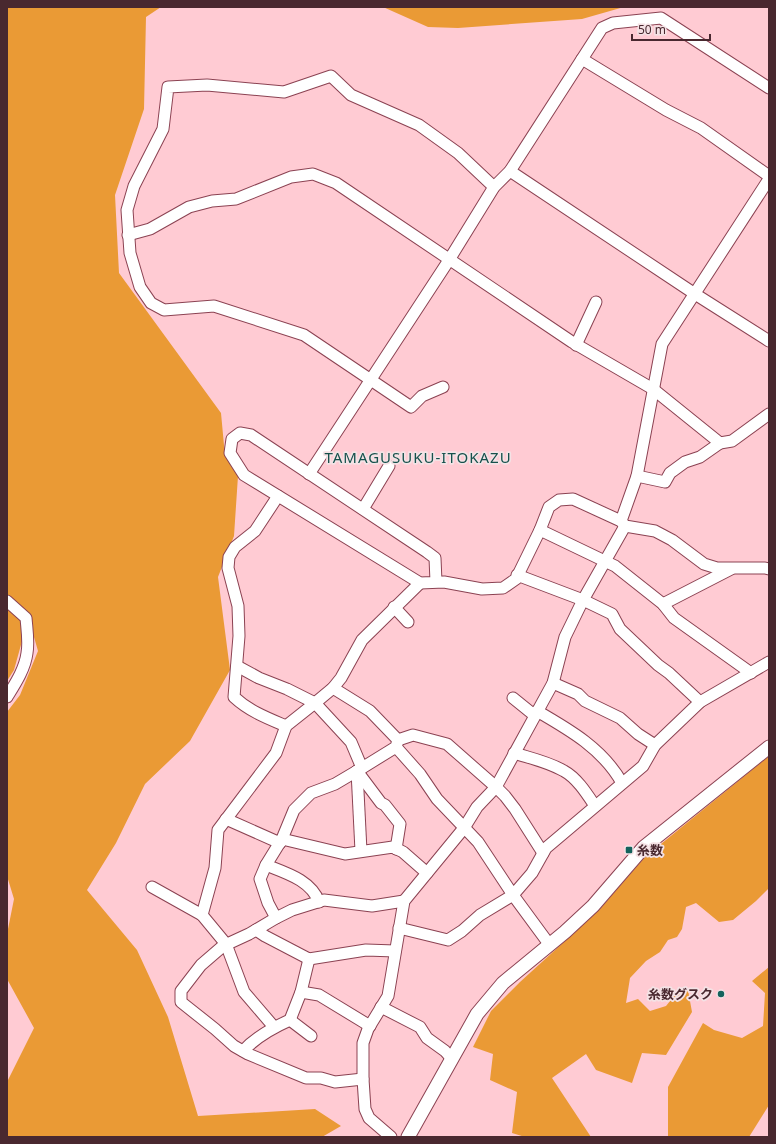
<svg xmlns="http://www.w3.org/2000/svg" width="776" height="1144" font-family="'Noto Sans','Noto Sans JP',sans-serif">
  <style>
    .green { fill: #ea9a35 }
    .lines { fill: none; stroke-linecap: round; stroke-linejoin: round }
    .minor-casing { stroke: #8b4252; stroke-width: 13 }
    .tertiary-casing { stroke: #8b4252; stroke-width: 15 }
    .minor { stroke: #fff; stroke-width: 11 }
    .tertiary { stroke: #fff; stroke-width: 13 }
    .poi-dot { fill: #14625c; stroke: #f4e2e5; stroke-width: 1.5 }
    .labels { text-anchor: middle; stroke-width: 3.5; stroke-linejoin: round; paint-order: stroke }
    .poi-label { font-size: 13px; font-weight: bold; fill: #49282f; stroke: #f4e2e5; text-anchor: start }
    .quarter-label { font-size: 15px; letter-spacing: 1px; fill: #15514c; stroke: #f4e2e5 }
  </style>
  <rect width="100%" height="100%" fill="#ffcbd3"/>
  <g class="green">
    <polygon points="7,7 161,7 146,17 144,109 115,195 119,273 221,413 225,456 238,476 234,536 218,577 230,670 190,741 145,784 116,843 87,890 137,950 168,1017 198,1116 315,1109 341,1126 322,1137 7,1137 7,1082 34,1028 7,979 7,934 14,899 7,876 7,712 20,695 38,651 28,616 7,596"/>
    <polygon points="383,7 624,7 582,19 458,28 428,27"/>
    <polygon points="7,605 22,621 24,634 14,670 7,681"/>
    <polygon points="769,756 769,888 756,901 733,920 719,922 696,903 686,907 682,929 677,937 668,940 660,952 646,961 630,978 626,1003 638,999 650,1011 666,1006 679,990 688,990 692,1012 666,1055 642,1053 632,1083 596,1070 586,1054 552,1078 591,1137 525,1137 512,1133 517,1092 490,1080 493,1054 473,1047 491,1011 520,982 599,910 645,857"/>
    <polygon points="769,967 769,1105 749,1137 668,1137 668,1087 703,1023 714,1030 742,1038 763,1026 765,993 752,981"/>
  </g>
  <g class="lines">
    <g class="minor-casing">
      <g id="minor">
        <polyline points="582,59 666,110 701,128 769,176"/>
        <polyline points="510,171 695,294 769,341"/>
        <polyline points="128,235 150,229 189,207 212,201 236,199 291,177 313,174 336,183 572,342 653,389 720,443 732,441 769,414"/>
        <polyline points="576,345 596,302"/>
        <polyline points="443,387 422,396 411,407 304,335 214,306 164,310 151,303 140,287 130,253 127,210 134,186 163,129 168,87 207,85 284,92 331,76 351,95 419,125 458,153 494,187"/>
        <polyline points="309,474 449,260 494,187 510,171 602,28 613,23 661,18 769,88"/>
        <polyline points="637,476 665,482 670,473 685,462 700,457 720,443"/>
        <path d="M278 496 255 531 235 547 229 557 228 568 238 606 239 636 234 697C249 711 267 718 286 726"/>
        <polyline points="363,509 389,466"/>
        <polyline points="621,521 637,476 662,344 769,179"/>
        <polyline points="540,530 615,566 663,604 674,618 751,673"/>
        <polyline points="517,575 583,600 612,614 620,629 658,665 669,673 700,702"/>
        <polyline points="436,582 435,558 427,552 251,435 240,433 232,439 230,453 244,475 420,583 444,582 482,589 503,588 516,579 540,530 549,507 559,500 573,499 621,521 625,526 655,531 672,540 704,564 717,568 765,568 769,569"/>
        <path d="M7 601 26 618C27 630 29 642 27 653 25 669 15 684 7 697"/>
        <polyline points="663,604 731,569"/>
        <polyline points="394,607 408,622"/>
        <polyline points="553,683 578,694 585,701 620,718 638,734 655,745"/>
        <polyline points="333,688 370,711 398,740"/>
        <polyline points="513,698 534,715"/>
        <path d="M537 711C570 730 603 749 622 783"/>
        <polyline points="398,740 396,747 362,768 351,742 315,703 333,688 341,678 362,640 420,583"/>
        <polyline points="398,740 413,735 447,744 496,787 505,796 515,809 543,853"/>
        <polyline points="396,747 420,774 437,799 478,842 513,895 532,873 546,848 643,766 655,745 700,702 769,662"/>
        <path d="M514 753C530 758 549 762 564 771 577 778 587 794 595 806"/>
        <polyline points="357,771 381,803 385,805 400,824 396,849"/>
        <polyline points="357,771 361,851"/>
        <polyline points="226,819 280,843"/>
        <polyline points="282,839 345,854 393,847 403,852 427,873"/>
        <path d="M266 865C286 873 311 880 319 902"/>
        <polyline points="152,887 202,915 226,944 244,992 274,1027"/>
        <polyline points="202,915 215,868 218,830 276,753 286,726 315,703 287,689 259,678 237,666"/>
        <polyline points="276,918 268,903 260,879 266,865 282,839 294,810 311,793 335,784 362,768"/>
        <polyline points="399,928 448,940 462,931 480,915 513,895 549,944"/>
        <polyline points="256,930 265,936 309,959 366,950 395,951"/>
        <polyline points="301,992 319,995 370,1026"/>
        <polyline points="381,1007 420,1027 427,1038 445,1051 452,1059"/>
        <polyline points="290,1020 311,1036"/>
        <path d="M243 1051C256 1037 272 1028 290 1020L301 992 309 959"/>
        <polyline points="363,1079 335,1082 321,1078 306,1078 248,1054 234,1046 215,1029 181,1002 181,991 201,965 223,946 249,934 276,918 292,910 324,900 372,906 404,901"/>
        <polyline points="391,1137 369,1118 365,1109 363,1079 363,1043 368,1029 388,996 404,901 464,828 477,807 496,787 553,683 565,637 583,600 625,526"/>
      </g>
    </g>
    <g class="tertiary-casing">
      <polyline id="tertiary" points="408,1137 477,1014 503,983 565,932 593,906 644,847 769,747"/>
    </g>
    <use href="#minor" class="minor"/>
    <use href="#tertiary" class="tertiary"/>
  </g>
  <g class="poi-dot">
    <rect x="625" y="846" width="8" height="8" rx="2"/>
    <circle cx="721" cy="994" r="4"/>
  </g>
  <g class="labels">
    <g class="poi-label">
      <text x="637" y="855">糸数</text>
      <text x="713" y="999" text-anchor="end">糸数グスク</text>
    </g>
    <g class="quarter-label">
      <text x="418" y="463">TAMAGUSUKU-ITOKAZU</text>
    </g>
  </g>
  <rect width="776" height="1144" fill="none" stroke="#49282f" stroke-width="16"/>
  <path d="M632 34v6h78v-6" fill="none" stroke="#49282f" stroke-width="2"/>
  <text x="638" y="34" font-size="12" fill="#49282f" stroke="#f4e2e5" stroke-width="3" paint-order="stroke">50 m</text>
</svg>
